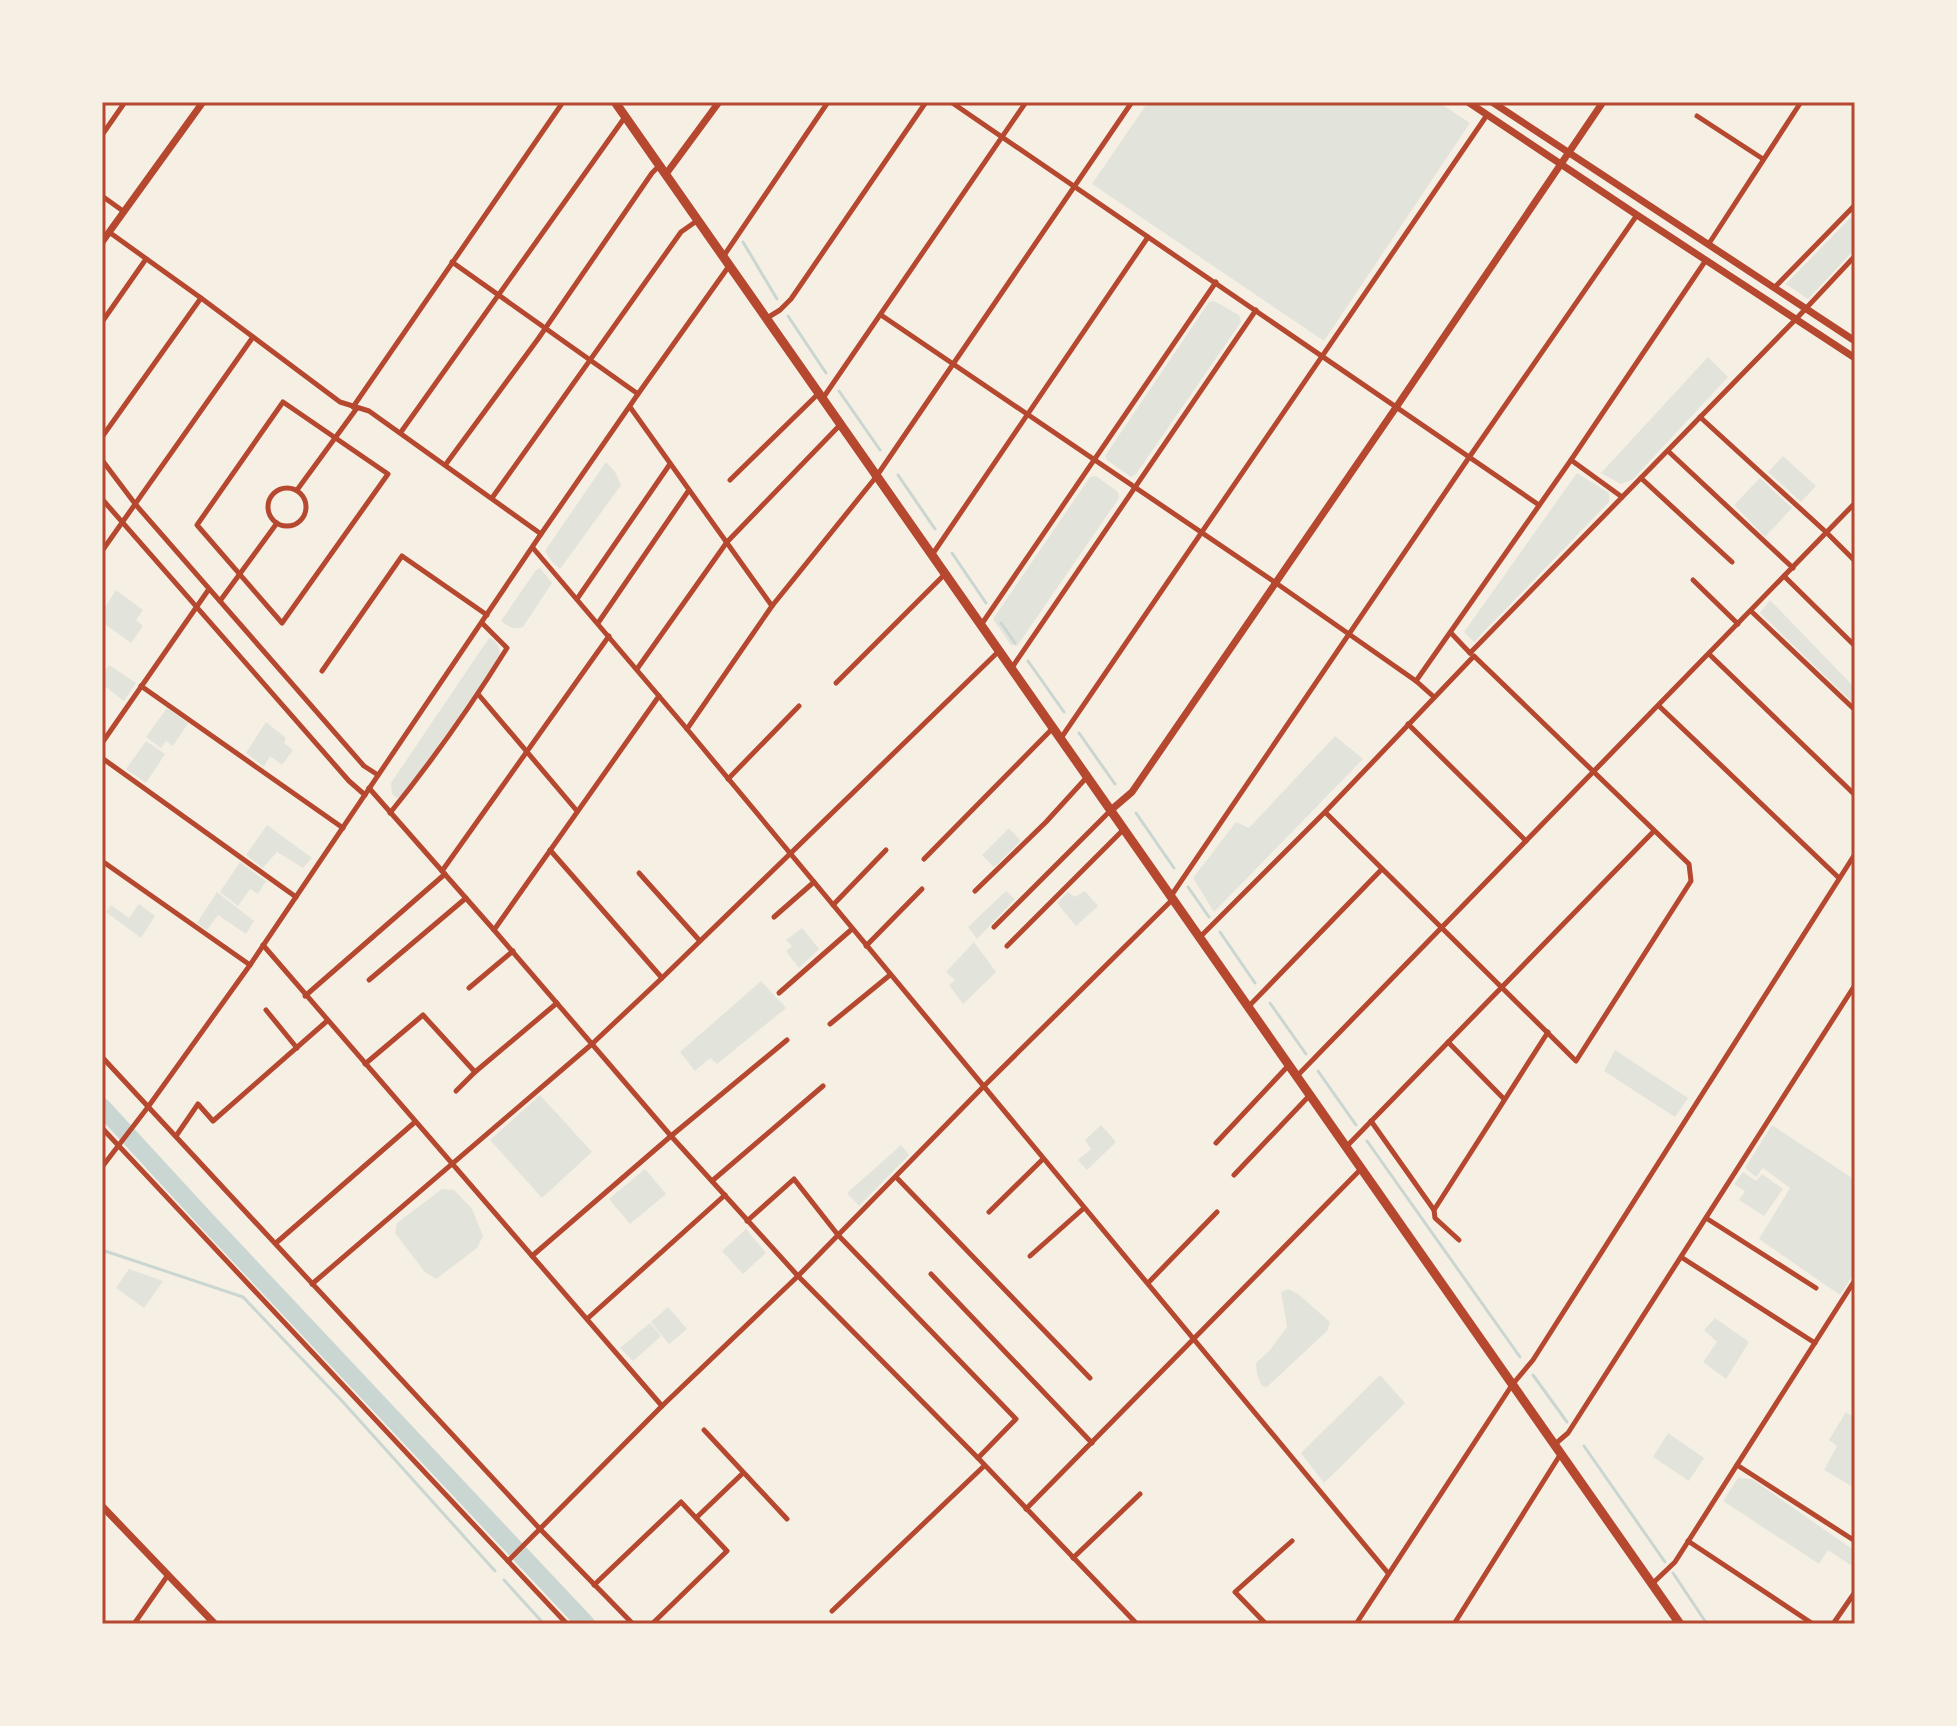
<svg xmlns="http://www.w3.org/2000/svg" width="1957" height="1726" font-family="Lora,serif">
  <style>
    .green { fill: #e2e4dc }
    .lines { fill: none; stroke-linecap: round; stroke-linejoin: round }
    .stream { stroke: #c9d6d2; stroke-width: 3 }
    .river { stroke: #c9d6d2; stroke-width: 18 }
    .minor { stroke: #b5482f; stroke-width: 5 }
    .tertiary { stroke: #b5482f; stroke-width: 7 }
    .trunk { stroke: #b5482f; stroke-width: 9 }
    .neatline { fill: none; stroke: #b5482f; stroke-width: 3 }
  </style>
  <rect width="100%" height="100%" fill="#f6efe4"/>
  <g class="green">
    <polygon points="1148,102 1438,102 1470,123 1324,341 1092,184"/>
    <polygon points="1855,213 1855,249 1808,299 1786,284"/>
    <polygon points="1214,301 1239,315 1241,322 1136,474 1131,477 1107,460 1105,456 1209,302"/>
    <polygon points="1708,357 1728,377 1632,480 1621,484 1601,473"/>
    <polygon points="1783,456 1816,486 1801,502 1768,472"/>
    <polygon points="606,462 615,472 621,485 560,569 552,562 545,551"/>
    <polygon points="1577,473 1609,493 1609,502 1474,642 1464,632"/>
    <polygon points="1096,476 1118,492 1119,498 1017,646 1011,645 993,619 1090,477"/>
    <polygon points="1760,478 1792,508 1765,537 1734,505"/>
    <path d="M540 568 552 583 523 627C513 630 509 627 501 621L536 570Z"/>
    <polygon points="116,590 143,610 136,620 143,626 131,643 102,622 102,612"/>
    <polygon points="1770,600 1855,688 1855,699 1852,702 1760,613"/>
    <path d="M489 638C497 640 500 648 500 655L466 708 402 796 397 798 392 794 391 783Z"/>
    <polygon points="109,665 136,683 124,701 102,684 102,675"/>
    <polygon points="167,708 188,723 173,746 166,741 161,748 146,737"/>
    <polygon points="266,722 286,738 284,743 293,750 282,765 270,756 264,767 246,753"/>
    <polygon points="1335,736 1363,759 1214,912 1193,878 1236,822 1249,828"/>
    <polygon points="146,741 165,754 146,783 126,769"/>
    <polygon points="267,825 312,858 303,868 277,852 263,868 246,855"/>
    <polygon points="1009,828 1021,841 994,867 982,855"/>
    <polygon points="240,862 266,881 258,894 250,889 238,906 220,892"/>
    <polygon points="1006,891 1015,899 977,939 968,927"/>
    <polygon points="1085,891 1098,906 1076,926 1057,903 1068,892 1075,897"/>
    <polygon points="217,892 254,921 246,934 218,915 207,930 197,923"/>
    <polygon points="139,904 155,916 141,938 106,912 111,905 129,918"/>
    <polygon points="802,928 819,949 799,968 786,951 792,946 786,940"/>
    <polygon points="974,942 996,972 963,1004 949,985 955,980 946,972"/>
    <polygon points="761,981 786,1008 717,1064 710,1058 695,1071 680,1052"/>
    <polygon points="1615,1050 1688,1098 1675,1117 1604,1071"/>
    <polygon points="540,1095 592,1152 542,1198 490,1140"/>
    <polygon points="1101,1125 1116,1142 1087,1170 1078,1160 1091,1149 1085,1140"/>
    <polygon points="1772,1125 1855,1180 1855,1272 1840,1295 1759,1239 1790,1188 1763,1168 1756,1177 1745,1168"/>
    <polygon points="901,1145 909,1155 859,1206 847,1193"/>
    <polygon points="645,1169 666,1194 630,1224 609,1199"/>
    <polygon points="1743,1172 1756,1181 1762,1174 1783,1189 1764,1216 1739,1200 1745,1191 1734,1184"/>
    <polygon points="442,1189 454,1190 472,1209 483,1236 477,1248 436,1279 425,1272 395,1233 397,1223"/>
    <polygon points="746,1229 766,1253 743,1274 722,1251"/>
    <polygon points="129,1269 163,1281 144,1308 116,1288"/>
    <polygon points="1288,1289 1298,1294 1330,1322 1327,1331 1267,1387 1262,1386 1257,1375 1256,1363 1270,1350 1287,1327 1281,1292"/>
    <polygon points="668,1307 687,1329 669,1344 651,1322"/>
    <polygon points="1715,1318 1749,1342 1726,1379 1703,1362 1717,1342 1704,1330"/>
    <polygon points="650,1323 661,1336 633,1361 620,1348"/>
    <polygon points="1380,1375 1405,1403 1324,1483 1301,1453"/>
    <polygon points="1846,1412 1855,1418 1855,1488 1824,1470 1837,1446 1829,1440"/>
    <polygon points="1668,1433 1704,1458 1689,1481 1653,1457"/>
    <polygon points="1738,1478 1752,1479 1855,1551 1855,1568 1828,1550 1819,1564 1723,1501"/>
  </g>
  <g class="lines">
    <g class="stream">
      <polyline points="743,242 777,299"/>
      <polyline points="788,316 826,373"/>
      <polyline points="839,391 880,450"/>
      <polyline points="898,475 935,529"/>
      <polyline points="952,553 986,603"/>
      <polyline points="1001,623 1015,643"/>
      <polyline points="1028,661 1064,712"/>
      <polyline points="1079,733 1115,784"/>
      <polyline points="1136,813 1174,868"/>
      <polyline points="1188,887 1209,917"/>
      <polyline points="1220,932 1255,983"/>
      <polyline points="1270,1003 1306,1054"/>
      <polyline points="1318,1071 1356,1125"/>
      <polyline points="1367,1141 1520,1357"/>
      <polyline points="102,1250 243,1297 343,1402 495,1571"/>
      <polyline points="1533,1375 1567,1422"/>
      <polyline points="1584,1446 1665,1562"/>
      <polyline points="1673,1573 1707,1624"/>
      <polyline points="504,1580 544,1624"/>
    </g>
    <polyline class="river" points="102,1107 206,1220 586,1624"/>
    <g class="minor">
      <polyline points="951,102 1539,505"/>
      <polyline points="1697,116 1763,159"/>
      <polyline points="102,135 125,102"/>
      <polyline points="102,196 123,211"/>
      <polyline points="109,232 201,298 340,402 369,411 541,534"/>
      <polyline points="1708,245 1801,102"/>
      <polyline points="723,257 828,102"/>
      <polyline points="452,262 638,394"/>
      <polyline points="1774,288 1855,205"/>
      <polyline points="881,315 1276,583 1416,681 1434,697"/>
      <polyline points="767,318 780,310 791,299 926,102"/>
      <polyline points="102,322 146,259"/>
      <polyline points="823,398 1026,102"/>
      <polygon points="283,402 388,474 282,623 197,525"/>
      <polyline points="353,407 563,102"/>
      <polyline points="630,407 772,606"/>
      <polyline points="1700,417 1827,533 1855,561"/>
      <polyline points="401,432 625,117"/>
      <polyline points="102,437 201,298"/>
      <polyline points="1668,451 1793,568"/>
      <polyline points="102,460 136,505 364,766 378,775"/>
      <polyline points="1571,460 1622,497"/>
      <polyline points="446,464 538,339 652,173 659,166"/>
      <polyline points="1641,478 1732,562"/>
      <polyline points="730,480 818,394"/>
      <circle cx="287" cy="507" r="19"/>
      <polyline points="297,490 357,408"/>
      <polyline points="492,498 681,232 698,220"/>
      <polyline points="102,499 349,781 365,795"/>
      <polyline points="533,548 687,729 1388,1573"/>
      <polyline points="102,551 253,337"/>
      <polyline points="932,555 1148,237"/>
      <polyline points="1784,576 1855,646"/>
      <polyline points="1693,580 1738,624"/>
      <polyline points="577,599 670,464"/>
      <polyline points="220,601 277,523"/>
      <polyline points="1751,611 1855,710"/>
      <polyline points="598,623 689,490"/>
      <polyline points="981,625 1216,282"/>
      <polyline points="1451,633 1470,653"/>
      <polyline points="1470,653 1796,319 1855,256"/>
      <polyline points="1709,654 1855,795"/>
      <polyline points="637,669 727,542 840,425"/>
      <polyline points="1011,669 1256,310"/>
      <polyline points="322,671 402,556 487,615"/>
      <polyline points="1416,681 1571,460 1706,260"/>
      <polyline points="836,683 945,574"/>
      <polyline points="141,686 343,828"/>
      <polyline points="478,694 577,811"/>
      <polyline points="1659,706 1839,878"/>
      <polyline points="1408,724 1526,841"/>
      <polyline points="687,729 772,606 876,477 1132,102"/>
      <polyline points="1061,738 1487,115"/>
      <polyline points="102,743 209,589"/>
      <polyline points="102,758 296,897"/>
      <polyline points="728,779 799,706"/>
      <polyline points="369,788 494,930 671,1136 798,1276 978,1458 1137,1624"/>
      <path d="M390 813C433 760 471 706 507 648L482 623"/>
      <polyline points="550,850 662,978"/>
      <polyline points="924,859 1053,728"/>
      <polyline points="102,861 250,965"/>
      <polyline points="442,871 609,636"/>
      <polyline points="639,873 700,941"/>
      <polyline points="975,891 1046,822 1087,777"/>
      <polyline points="1171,896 1470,456 1637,215"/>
      <polyline points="833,905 886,850"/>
      <polyline points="774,917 814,882"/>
      <polyline points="994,927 1111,810"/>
      <polyline points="494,930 659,696"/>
      <polyline points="1200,937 1325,812 1474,656 1689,864 1691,881 1576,1061 1325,812"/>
      <polyline points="263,945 662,1406"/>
      <polyline points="866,946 922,889"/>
      <polyline points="1007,946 1124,829"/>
      <polyline points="369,980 466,898"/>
      <polyline points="469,988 513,951"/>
      <polyline points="779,993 852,929"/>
      <polyline points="305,996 445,874"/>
      <polyline points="1249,1006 1382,869"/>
      <polyline points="266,1010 297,1048"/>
      <polyline points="830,1024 890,975"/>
      <polyline points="1448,1042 1504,1099"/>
      <polyline points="102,1057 540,1529 633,1624"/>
      <polyline points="365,1064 423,1015 475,1072 557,1003"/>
      <polyline points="1297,1076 1855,503"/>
      <polyline points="456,1091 475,1072"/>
      <polyline points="1371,1121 1434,1210 1435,1218 1459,1240"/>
      <polyline points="102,1128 567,1624"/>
      <polyline points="176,1136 198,1104 213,1121 327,1021"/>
      <polyline points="1216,1143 1288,1066"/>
      <polyline points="1346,1147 1654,831"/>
      <polyline points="102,1167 148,1107 250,965 541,534 638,394 729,266"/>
      <polyline points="1234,1175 1309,1096"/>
      <polyline points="896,1177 1090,1378"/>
      <polyline points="712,1181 823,1086"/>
      <polyline points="1434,1210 1548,1032"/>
      <polyline points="989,1212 1043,1159"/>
      <polyline points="1706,1218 1816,1288"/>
      <polyline points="747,1221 794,1179 838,1235 1016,1419 978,1458"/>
      <polyline points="276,1243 415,1122"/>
      <polyline points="532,1256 671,1136 787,1040"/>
      <polyline points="1030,1256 1084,1208"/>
      <polyline points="1681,1257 1815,1343"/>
      <polyline points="931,1274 1092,1443"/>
      <polyline points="1148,1283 1217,1212"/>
      <polyline points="312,1284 592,1044 662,978 999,651"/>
      <polyline points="587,1319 725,1195"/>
      <polyline points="704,1430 787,1519"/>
      <polyline points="1554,1445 1568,1433 1855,985"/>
      <polyline points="1737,1465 1855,1541"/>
      <polyline points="1026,1509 1361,1169"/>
      <polyline points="696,1518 743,1473"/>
      <polyline points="1688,1541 1813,1624"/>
      <polyline points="1073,1558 1140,1494"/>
      <polyline points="508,1561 662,1406 798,1276 983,1087 1172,900"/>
      <polyline points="1652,1584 1675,1562 1855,1280"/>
      <polyline points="594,1585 681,1502 727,1551 652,1624"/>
      <polyline points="832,1611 984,1466"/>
      <polyline points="134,1624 168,1575"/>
      <polyline points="1266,1624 1235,1592 1292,1541"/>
      <polyline points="1356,1624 1512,1385 1533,1360 1855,854"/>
      <polyline points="1454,1624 1560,1455"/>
      <polyline points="1833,1624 1855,1592"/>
    </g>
    <g class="tertiary">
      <polyline points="1468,102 1637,215 1855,358"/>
      <polyline points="1492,102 1855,341"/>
      <polyline points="666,174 719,102"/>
      <polyline points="102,242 203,102"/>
      <polyline points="1111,810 1132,792 1397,406 1603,102"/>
      <polyline points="102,1506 215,1624"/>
    </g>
    <polyline class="trunk" points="615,102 1680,1624"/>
  </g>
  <rect width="1957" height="1726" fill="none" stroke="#f6efe4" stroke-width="208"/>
  <rect x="104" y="104" width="1749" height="1518" class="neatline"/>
</svg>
